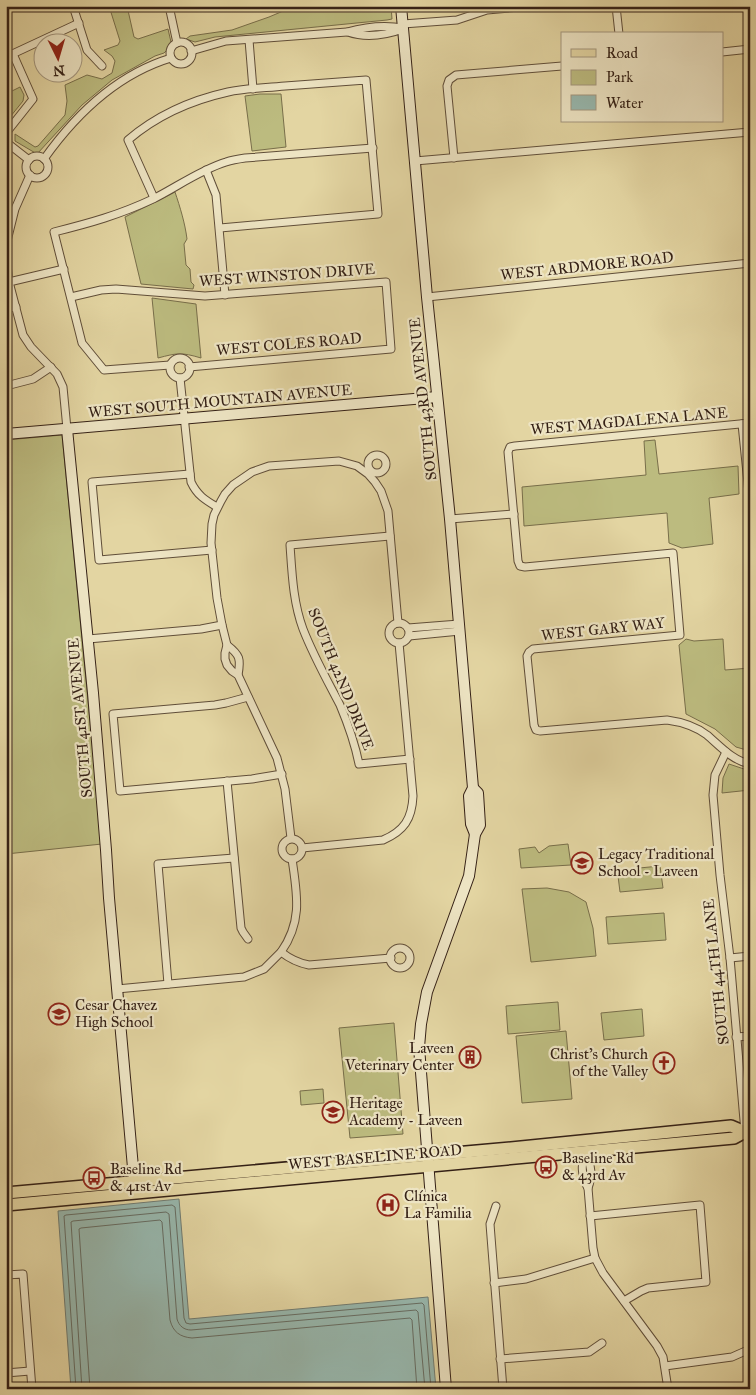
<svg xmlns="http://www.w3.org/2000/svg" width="756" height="1395" font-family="'IM FELL Great Primer',serif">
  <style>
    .green { fill: #bcbb7f; stroke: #786e4a }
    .water { fill: #97b7ad; stroke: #707b71 }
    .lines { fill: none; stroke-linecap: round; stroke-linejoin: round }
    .shore { stroke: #666c62; stroke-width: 1 }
    .street-casing { stroke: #604e39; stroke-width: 9 }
    .secondary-casing { stroke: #352116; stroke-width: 12 }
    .primary-casing { stroke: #352116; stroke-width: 14 }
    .street { stroke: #ede4c3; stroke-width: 7 }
    .secondary { stroke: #ede4c3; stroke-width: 10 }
    .primary { stroke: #e3d5a2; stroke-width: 11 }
    .labels { text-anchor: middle; stroke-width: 4.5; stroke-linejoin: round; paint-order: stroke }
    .street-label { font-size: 15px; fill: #352116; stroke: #ede4c3 }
    .poi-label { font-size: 15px; fill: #352116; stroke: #ede4c3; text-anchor: start }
  </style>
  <rect width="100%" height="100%" fill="#e3d5a2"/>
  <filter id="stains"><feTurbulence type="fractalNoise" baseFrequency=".004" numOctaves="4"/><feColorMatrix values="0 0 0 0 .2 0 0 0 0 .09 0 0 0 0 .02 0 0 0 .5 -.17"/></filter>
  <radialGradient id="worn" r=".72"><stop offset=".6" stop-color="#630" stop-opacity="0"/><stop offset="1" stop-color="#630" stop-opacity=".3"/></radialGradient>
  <g class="green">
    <polygon points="109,6 127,6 134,37 138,39 168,29 171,42 168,49 164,53 155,56 112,80 82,105 37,154 15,141 15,134 35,147 38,146 65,115 67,101 65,85 87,75 102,79 112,73 115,61 112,56 104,50 118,45 120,41"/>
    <polygon points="295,6 391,6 392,19 387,20 215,37 195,42 186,39 190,36 232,30 269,17"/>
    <polygon points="20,87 24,95 23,101 6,122 6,94"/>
    <polygon points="260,94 281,94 286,147 252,151 245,96"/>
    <path d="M175 192C180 207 185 223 187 239L184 244 186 265 190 269 191 282 194 285 193 289 141 284 125 217Z"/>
    <path d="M152 298 196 304 201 358C181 352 177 353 158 358Z"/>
    <polygon points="62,435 102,844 6,854 6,440"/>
    <polygon points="655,440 659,474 738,466 739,494 709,498 713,544 682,548 669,543 667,513 524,526 522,487 646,475 644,441"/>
    <polygon points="686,639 694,641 723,639 725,670 750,668 750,751 736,747 715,729 686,714 679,645"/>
    <polygon points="729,764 750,771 750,790 722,793 723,778"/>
    <polygon points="568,844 571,865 521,868 519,849 535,847 539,853 549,846"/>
    <polygon points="660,866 663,888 620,892 618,876 609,877 608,871"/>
    <polygon points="547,888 569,892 586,902 593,928 596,956 531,962 522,889"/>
    <polygon points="664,913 666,940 608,944 606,917"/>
    <polygon points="558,1002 560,1030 508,1034 506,1006"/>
    <polygon points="642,1009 644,1036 604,1040 601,1013"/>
    <polygon points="394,1023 403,1134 350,1138 339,1028"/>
    <polygon points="566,1031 572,1099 522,1103 516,1036"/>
    <polygon points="323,1089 324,1103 301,1105 300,1091"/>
  </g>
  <polygon class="water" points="179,1199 189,1319 428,1297 436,1389 71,1389 58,1211"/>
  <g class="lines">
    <g class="shore">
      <polyline points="76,1389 64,1216 66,1215 172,1205 175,1207 184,1318 186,1323 190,1324 422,1303 424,1305 431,1389"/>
      <path d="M82 1389 71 1222 73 1221 166 1212 169 1214 177 1319C179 1326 184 1330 191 1330L416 1310 418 1312 425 1389"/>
      <path d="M90 1389 79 1229 81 1228 160 1220 162 1222 170 1320C173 1332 180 1337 192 1338L410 1318 412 1320 417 1389"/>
    </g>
    <g class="street-casing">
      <g id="street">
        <polyline points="73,6 87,50 102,66"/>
        <polyline points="169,6 177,43"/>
        <polyline points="616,6 619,34"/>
        <polyline points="403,24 457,20 487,10 531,6"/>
        <path d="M348 32C365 38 386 35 403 29"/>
        <polyline points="249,40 253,89"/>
        <circle cx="181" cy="53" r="11"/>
        <path d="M191 51 226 41 347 32C365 27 385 25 403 28"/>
        <polyline points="722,52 750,49"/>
        <polyline points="6,57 79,23"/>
        <polyline points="6,133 33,99 13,54"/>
        <polyline points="6,142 29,160"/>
        <circle cx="37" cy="167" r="11"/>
        <polyline points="454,158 447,86 449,80 456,75 562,66"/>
        <path d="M44 159C76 114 118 74 171 58"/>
        <polyline points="415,161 750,132"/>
        <polyline points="206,170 216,195 225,295"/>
        <path d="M154 198 128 140C156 116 192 100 228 92 247 88 266 88 285 86 312 84 339 82 366 80L378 214 220 228"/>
        <polyline points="6,245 15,209 30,175"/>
        <polyline points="6,256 9,282 23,335 31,347 57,374 63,387 67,429"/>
        <polyline points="9,282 64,269"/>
        <polyline points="71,297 101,290 116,289 205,296 386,282 391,349 189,367"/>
        <polyline points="427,297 750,263"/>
        <polyline points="6,308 16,307"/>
        <circle cx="180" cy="368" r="10"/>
        <path d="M170 365 104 370 82 343 54 232C90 223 119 215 153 199 177 187 200 170 226 162 232 160 238 159 245 158L373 148"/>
        <path d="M180 378 191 482C197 495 205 500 217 507"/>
        <polyline points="6,386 33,379 51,367"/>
        <path d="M750 423 515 446 510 447 508 452 518 561 520 566 525 567 673 553 680 635 533 649 529 652 527 656 534 725 536 730 540 731 667 720C682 722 695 726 707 735 720 746 733 761 750 764"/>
        <polyline points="742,424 750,503"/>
        <circle cx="377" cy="464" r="9"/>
        <polyline points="190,474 92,482 99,560 212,550"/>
        <polyline points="450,519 514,514"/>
        <path d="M390 536 290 545C292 573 293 602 303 629 313 655 327 680 340 705 348 724 355 744 359 764L410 759"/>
        <circle cx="399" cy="633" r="10"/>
        <polyline points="408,628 459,624"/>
        <polyline points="409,636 460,631"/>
        <polyline points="88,639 201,629 222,625"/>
        <path d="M227 645C240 655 241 659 238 675"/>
        <polyline points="248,697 226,703 215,705 113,714 120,791 252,779 282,774"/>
        <polyline points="726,752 715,775 713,795 720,875 730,958 745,1132"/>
        <polyline points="227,781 241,928 243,932 248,939"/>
        <polyline points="291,838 285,789 277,758 238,675 232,671 227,665 225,659 225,653 227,645 222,625 217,598 211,543 212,524 214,515 221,501 225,494 233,485 252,472 269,466 339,461 357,466 368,474 375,482 381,491 388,511 398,623"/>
        <circle cx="292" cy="849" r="10"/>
        <path d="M302 848 383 840C404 831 412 819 413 796L399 643"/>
        <circle cx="400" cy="958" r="10"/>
        <path d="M281 952C303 921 297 894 292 859"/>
        <polyline points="730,958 750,956"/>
        <polyline points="168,984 158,864 234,858"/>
        <path d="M117 989 244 977 264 969 281 952C290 959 298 963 309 965L391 958"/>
        <polyline points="736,1037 750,1036"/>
        <path d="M585 1152C581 1163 581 1177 588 1188L593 1248 595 1258 603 1273 657 1346 663 1357 668 1389"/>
        <path d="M585 1152C591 1163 593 1175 588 1188"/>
        <polyline points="496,1206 490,1224 503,1389"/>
        <polyline points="590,1216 700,1205 706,1282 648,1288 641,1291 624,1301"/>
        <polyline points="6,1275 23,1274 32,1389"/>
        <polyline points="494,1283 526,1279 595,1258"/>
        <polyline points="500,1359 589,1352 602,1343"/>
        <polyline points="665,1366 732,1357 750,1349"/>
        <polyline points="6,1373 30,1371"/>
      </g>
    </g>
    <g class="secondary-casing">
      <g id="secondary">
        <polyline points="401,6 427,297 450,519 473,788 469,796 471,824 475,834"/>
        <polyline points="67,429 93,693 106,850 109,898 135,1190"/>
        <polyline points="6,434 437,397"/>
        <polyline points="446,1389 419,1047 421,1024 427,992 469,876 475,834 480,825 478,793 473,788"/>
      </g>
    </g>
    <g class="primary-casing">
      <g id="primary">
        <polyline points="6,1193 511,1148 731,1126 745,1132"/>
        <polyline points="6,1205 734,1138 745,1132 750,1132"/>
      </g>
    </g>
    <use href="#street" class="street"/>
    <use href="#secondary" class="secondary"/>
    <use href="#primary" class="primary"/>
  </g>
  <defs>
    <g id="school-ring" transform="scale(1.125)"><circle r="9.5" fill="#ede4c3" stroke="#8f2418" stroke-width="1.5"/><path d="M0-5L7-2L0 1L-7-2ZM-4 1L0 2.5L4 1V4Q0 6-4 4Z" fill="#8f2418"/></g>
    <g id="building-ring" transform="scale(1.125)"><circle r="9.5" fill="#ede4c3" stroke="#8f2418" stroke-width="1.5"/><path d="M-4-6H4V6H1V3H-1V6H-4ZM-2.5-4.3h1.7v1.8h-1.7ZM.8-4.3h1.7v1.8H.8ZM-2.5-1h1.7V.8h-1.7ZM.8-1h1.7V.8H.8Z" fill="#8f2418"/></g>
    <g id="church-ring" transform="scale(1.125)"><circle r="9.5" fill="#ede4c3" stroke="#8f2418" stroke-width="1.5"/><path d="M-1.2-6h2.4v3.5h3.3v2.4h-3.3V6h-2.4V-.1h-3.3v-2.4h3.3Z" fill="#8f2418"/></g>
    <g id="bus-ring" transform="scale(1.125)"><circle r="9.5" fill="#ede4c3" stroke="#8f2418" stroke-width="1.5"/><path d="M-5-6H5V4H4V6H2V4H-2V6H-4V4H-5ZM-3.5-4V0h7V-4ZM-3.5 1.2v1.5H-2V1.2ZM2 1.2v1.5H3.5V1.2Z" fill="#8f2418"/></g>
    <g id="hospital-ring" transform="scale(1.125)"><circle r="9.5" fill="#ede4c3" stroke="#8f2418" stroke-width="1.5"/><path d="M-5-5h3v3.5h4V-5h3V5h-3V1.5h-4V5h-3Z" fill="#8f2418"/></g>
  </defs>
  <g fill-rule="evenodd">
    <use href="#school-ring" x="582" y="863"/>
    <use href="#school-ring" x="59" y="1014"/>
    <use href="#building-ring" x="470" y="1057"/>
    <use href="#church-ring" x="664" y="1063"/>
    <use href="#school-ring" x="333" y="1112"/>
    <use href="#bus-ring" x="546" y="1167"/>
    <use href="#bus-ring" x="94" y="1178"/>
    <use href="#hospital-ring" x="388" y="1205"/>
  </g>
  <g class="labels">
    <g class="street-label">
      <text transform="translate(587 266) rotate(-6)" y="5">WEST ARDMORE ROAD</text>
      <text transform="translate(287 275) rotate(-4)" y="5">WEST WINSTON DRIVE</text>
      <text transform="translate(289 344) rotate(-5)" y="5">WEST COLES ROAD</text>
      <text transform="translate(423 399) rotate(-96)" y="5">SOUTH 43RD AVENUE</text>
      <text transform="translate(220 401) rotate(-5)" y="5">WEST SOUTH MOUNTAIN AVENUE</text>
      <text transform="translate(629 421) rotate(-5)" y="5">WEST MAGDALENA LANE</text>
      <text transform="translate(603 629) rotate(-6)" y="5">WEST GARY WAY</text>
      <text transform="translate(341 679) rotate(68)" y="5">SOUTH 42ND DRIVE</text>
      <text transform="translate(80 718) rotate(-95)" y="5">SOUTH 41ST AVENUE</text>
      <text transform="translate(716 972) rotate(-96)" y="5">SOUTH 44TH LANE</text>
      <text transform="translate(375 1157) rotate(-5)" y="5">WEST BASELINE ROAD</text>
    </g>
    <g class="poi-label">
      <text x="598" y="859">Legacy Traditional<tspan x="598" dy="17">School - Laveen</tspan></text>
      <text x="75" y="1010">Cesar Chavez<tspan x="75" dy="17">High School</tspan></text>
      <text x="454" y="1053" text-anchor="end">Laveen<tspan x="454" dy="17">Veterinary Center</tspan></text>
      <text x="648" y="1059" text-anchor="end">Christ's Church<tspan x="648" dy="17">of the Valley</tspan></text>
      <text x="349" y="1108">Heritage<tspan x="349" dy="17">Academy - Laveen</tspan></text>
      <text x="562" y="1163">Baseline Rd<tspan x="562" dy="17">&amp; 43rd Av</tspan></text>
      <text x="110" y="1174">Baseline Rd<tspan x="110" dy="17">&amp; 41st Av</tspan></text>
      <text x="404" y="1201">Clínica<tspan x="404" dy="17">La Familia</tspan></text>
    </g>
  </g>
  <rect width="756" height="1395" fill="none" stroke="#e3d5a2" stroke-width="25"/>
  <rect x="8" y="8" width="741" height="1380" fill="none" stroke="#352116" stroke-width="2.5"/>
  <rect x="12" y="12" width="731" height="1370" fill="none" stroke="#352116"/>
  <rect x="561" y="32" width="162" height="90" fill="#ede4c3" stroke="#a3967e"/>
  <rect x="571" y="49" width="25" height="8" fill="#e3d5a2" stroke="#a3967e"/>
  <text x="606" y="58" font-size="15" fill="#352116">Road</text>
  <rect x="571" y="70" width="25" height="15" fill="#bcbb7f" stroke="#a3967e"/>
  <text x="606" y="82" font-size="15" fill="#352116">Park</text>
  <rect x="571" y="95" width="25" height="15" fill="#97b7ad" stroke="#a3967e"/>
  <text x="606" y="108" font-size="15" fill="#352116">Water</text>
  <g transform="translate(58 58) rotate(175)"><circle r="24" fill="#ede4c3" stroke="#a3967e"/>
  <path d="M0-4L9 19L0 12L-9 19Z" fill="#8f2418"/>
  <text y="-8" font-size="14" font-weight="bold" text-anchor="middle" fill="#352116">N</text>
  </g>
  <rect width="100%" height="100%" filter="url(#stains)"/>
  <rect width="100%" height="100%" fill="url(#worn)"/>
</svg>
